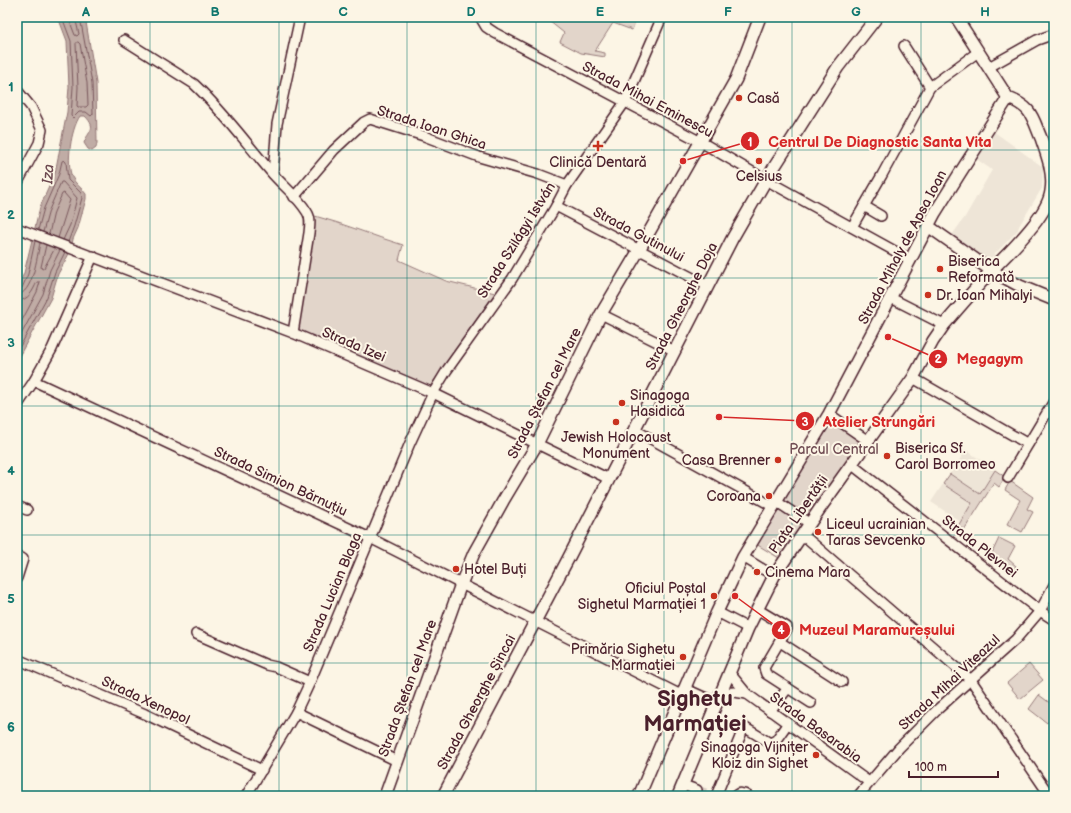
<svg xmlns="http://www.w3.org/2000/svg" width="1071" height="813" font-family="'Balsamiq Sans',sans-serif">
  <style>
    .built { fill: #eee5d7 }
    .green { fill: #e2d5ca; stroke: #967a7a }
    .water { fill: #c0aca5; stroke: #917474 }
    .lines { fill: none; stroke-linecap: round; stroke-linejoin: round }
    .shore { stroke: #79575c; stroke-width: 1 }
    .minor-tunnel { stroke: #d8cac0; stroke-width: 9; stroke-dasharray: 9 4.5; stroke-linecap: butt }
    .minor-casing { stroke: #4a1f2b; stroke-width: 12 }
    .major-casing { stroke: #4a1f2b; stroke-width: 14 }
    .minor { stroke: #fcf5e5; stroke-width: 9 }
    .major { stroke: #fcf5e5; stroke-width: 11 }
    .grid { fill: none; stroke: #0f766e; stroke-width: 1; stroke-opacity: 0.55 }
    .poi-dot { fill: #c8321e; stroke: #fcf5e5; stroke-width: 1.5 }
    .labels { text-anchor: middle; stroke-width: 4; stroke-linejoin: round; paint-order: stroke }
    .poi-label { font-size: 14px; fill: #4a1f2b; stroke: #fcf5e5; text-anchor: start }
    .street-label { font-size: 14px; fill: #4a1f2b; stroke: #fcf5e5 }
    .park-label { font-size: 14px; fill: #704c53; stroke: #fcf5e5 }
    .water-label { font-size: 15px; font-style: italic; fill: #6d4950; stroke: #fcf5e5 }
    .town-label { font-size: 22px; font-weight: bold; fill: #4a1f2b; stroke: #fcf5e5 }
    .leader { fill: none; stroke: #d62828; stroke-width: 1.5 }
    .callout-dot { fill: #d62828; stroke: #fcf5e5; stroke-width: 1.5 }
    .mark-label { font-size: 12px; text-anchor: middle; font-weight: bold; fill: #fff }
    .callout-label { font-size: 15px; text-anchor: middle; font-weight: bold; fill: #d62828; stroke: #fcf5e5; stroke-width: 4; stroke-linejoin: round; paint-order: stroke }
    .neatline { fill: none; stroke: #0f766e; stroke-width: 1.5 }
    .grid-label { font-size: 13px; text-anchor: middle; font-weight: bold; fill: #0f766e }
  </style>
  <rect width="100%" height="100%" fill="#fcf5e5"/>
  <filter id="ink" filterUnits="userSpaceOnUse"><feTurbulence type="fractalNoise" baseFrequency=".025" numOctaves="2"/><feDisplacementMap in="SourceGraphic" scale="8" xChannelSelector="R" yChannelSelector="G"/><feConvolveMatrix kernelMatrix="1 2 1 2 8 2 1 2 1" color-interpolation-filters="sRGB"/></filter>
  <g filter="url(#ink)">
    <g class="built">
      <polygon points="993,131 1043,167 1042,188 1019,226 1018,230 989,260 952,235 965,217 992,170 975,158"/>
      <polygon points="966,450 995,470 980,494 950,474"/>
      <polygon points="943,484 973,504 961,522 931,502"/>
    </g>
    <g class="green">
      <polygon points="544,17 637,17 632,30 613,23 595,51 605,53 605,57 581,53 560,42 564,33"/>
      <path d="M315 216C345 224 373 236 403 245L399 260 446 281 495 293 429 388 298 331Z"/>
      <polygon points="830,420 862,441 779,558 756,544 789,492"/>
      <polygon points="995,470 1005,477 999,487 994,483 964,530 958,526 972,503 943,484 950,474 980,494"/>
      <polygon points="1010,481 1033,497 1027,509 1033,512 1022,532 1007,524 1020,500 1005,490"/>
      <polygon points="999,538 1015,546 1008,559 1016,566 1014,569 1006,563 1003,567 1000,564 998,566 994,562 997,558 992,553"/>
      <polygon points="1029,664 1043,680 1020,699 1007,683"/>
      <polygon points="1039,695 1054,706 1054,714 1047,723 1029,709"/>
    </g>
    <path class="water" d="M58 17H84L86 22 96 83 97 143 96 148 92 151 88 149 84 143C88 131 98 129 85 116H80C71 129 66 163 72 177 75 184 82 188 86 194V199L78 228 73 239 71 250 58 274 51 298 17 360V289L24 273 40 207 55 173 67 112 69 87 67 41Z"/>
    <g class="lines">
      <g class="shore">
        <polyline points="62,17 71,41 73,87 71,116 73,118 79,112 86,112 91,116 93,114 92,83 80,17"/>
        <polyline points="68,17 75,35 77,36 79,34 75,17"/>
        <polygon points="78,42 80,44 87,83 88,105 86,107 78,107 77,106 78,87 76,44"/>
        <polyline points="38,230 44,208 59,174 62,161 64,160 66,162 68,180 81,193 82,198 74,226 68,242"/>
        <polyline points="43,232 49,210 61,182 63,182 77,198 70,225 63,240"/>
        <polyline points="49,234 54,212 62,194 64,193 70,200 58,238"/>
        <polyline points="46,245 41,267 42,269 44,268 55,248"/>
        <polyline points="17,290 22,288 28,274 35,241"/>
        <path d="M17 295C33 294 37 256 40 243"/>
        <path d="M17 301C29 300 32 292 37 282H40L37 292 17 330"/>
        <polyline points="17,342 43,294 50,270 60,250"/>
        <polyline points="17,352 47,297 55,272 65,252"/>
      </g>
      <polyline class="minor-tunnel" points="697,790 708,794"/>
      <g class="minor-casing">
        <g id="minor">
          <polyline points="480,17 486,27 495,33 701,142 766,180 911,260"/>
          <path d="M124 40 194 84C223 111 246 143 272 173 283 186 298 197 307 212 311 218 310 225 309 233L293 333"/>
          <polyline points="904,46 930,87"/>
          <polyline points="989,67 1037,40 1054,34"/>
          <polyline points="17,90 31,107 42,130 39,143 17,184"/>
          <polyline points="273,174 277,124 300,17"/>
          <polyline points="294,197 334,150 364,122 370,119 424,136 479,157 538,174 567,185"/>
          <polyline points="556,206 708,286"/>
          <polyline points="864,206 881,216"/>
          <polyline points="852,227 882,175 930,87 978,52"/>
          <polyline points="17,228 293,333 433,393 609,479"/>
          <polyline points="891,298 944,325"/>
          <polyline points="601,314 675,351"/>
          <polyline points="913,378 1028,444"/>
          <polyline points="34,381 370,538 681,695"/>
          <polyline points="17,406 34,381 52,349 93,256"/>
          <polyline points="829,414 868,441"/>
          <polyline points="635,430 774,507"/>
          <polyline points="851,464 1040,611 1054,620"/>
          <polyline points="1008,478 1054,401"/>
          <polyline points="777,502 809,523"/>
          <polyline points="17,506 27,510"/>
          <polyline points="802,534 971,680 1050,796"/>
          <polyline points="17,557 23,559 17,578"/>
          <polyline points="743,557 774,576"/>
          <polyline points="757,609 787,627 787,629 764,668 766,674 811,703"/>
          <polyline points="717,612 748,628"/>
          <polyline points="196,634 267,665 276,667 310,682"/>
          <polyline points="780,642 842,682"/>
          <polyline points="17,659 145,714 262,770"/>
          <polyline points="729,672 747,694 869,782"/>
          <polyline points="684,688 717,703"/>
          <polyline points="721,693 734,692 747,694"/>
          <polyline points="770,711 788,688"/>
          <polyline points="296,712 397,761"/>
          <polyline points="683,785 697,790"/>
          <polyline points="246,796 296,712 310,682 410,443 433,393 447,370 512,279 556,206 567,185 625,102 662,17"/>
          <polyline points="716,796 744,727 770,743 776,740 788,723"/>
          <path d="M735 796C739 792 744 793 748 796"/>
          <polyline points="858,796 899,748 938,709 1016,639 1040,611 1054,585"/>
        </g>
      </g>
      <g class="major-casing">
        <g id="major">
          <polyline points="956,17 1008,98"/>
          <polyline points="928,226 992,271 1020,286 1054,300"/>
          <polyline points="385,796 461,584 474,553 503,501 537,444 601,314 639,250 736,79 760,17"/>
          <polyline points="443,796 568,559 732,239 766,180 838,67 877,17"/>
          <polyline points="639,796 717,612 743,557 829,414 935,213 960,173 1008,98"/>
          <path d="M678 796 748 628 774 576 821 507 913 378 933 341 944 325C960 306 976 288 992 270 1009 252 1048 216 1051 191 1054 173 1047 155 1041 138 1032 117 1032 107 1008 98"/>
        </g>
      </g>
      <use href="#minor" class="minor"/>
      <use href="#major" class="major"/>
    </g>
  </g>
  <path class="grid" d="M150 17V796M279 17V796M407 17V796M536 17V796M664 17V796M792 17V796M921 17V796M17 150H1054M17 278H1054M17 406H1054M17 535H1054M17 663H1054"/>
  <g class="poi-dot">
    <circle cx="739" cy="98" r="4"/>
    <path d="M596 140h4v4h4v4h-4v4h-4v-4h-4v-4h4z"/>
    <circle cx="759" cy="161" r="4"/>
    <circle cx="940" cy="269" r="4"/>
    <circle cx="928" cy="295" r="4"/>
    <circle cx="622" cy="403" r="4"/>
    <circle cx="616" cy="422" r="4"/>
    <circle cx="887" cy="456" r="4"/>
    <circle cx="778" cy="460" r="4"/>
    <circle cx="769" cy="496" r="4"/>
    <circle cx="818" cy="532" r="4"/>
    <circle cx="456" cy="569" r="4"/>
    <circle cx="757" cy="572" r="4"/>
    <circle cx="714" cy="596" r="4"/>
    <circle cx="683" cy="657" r="4"/>
    <circle cx="816" cy="755" r="4"/>
  </g>
  <g class="labels">
    <g class="poi-label">
      <text x="747" y="103">Casă</text>
      <text x="598" y="167" text-anchor="middle">Clinică Dentară</text>
      <text x="759" y="181" text-anchor="middle">Celsius</text>
      <text x="948" y="266">Biserica<tspan x="948" dy="16">Reformată</tspan></text>
      <text x="936" y="300">Dr. Ioan Mihalyi</text>
      <text x="630" y="400">Sinagoga<tspan x="630" dy="16">Hasidică</tspan></text>
      <text x="616" y="442" text-anchor="middle">Jewish Holocaust<tspan x="616" dy="16">Monument</tspan></text>
      <text x="895" y="453">Biserica Sf.<tspan x="895" dy="16">Carol Borromeo</tspan></text>
      <text x="770" y="465" text-anchor="end">Casa Brenner</text>
      <text x="761" y="501" text-anchor="end">Coroana</text>
      <text x="826" y="529">Liceul ucrainian<tspan x="826" dy="16">Taras Sevcenko</tspan></text>
      <text x="464" y="574">Hotel Buți</text>
      <text x="765" y="577">Cinema Mara</text>
      <text x="706" y="593" text-anchor="end">Oficiul Poștal<tspan x="706" dy="16">Sighetul Marmației 1</tspan></text>
      <text x="675" y="654" text-anchor="end">Primăria Sighetu<tspan x="675" dy="16">Marmației</tspan></text>
      <text x="808" y="752" text-anchor="end">Sinagoga Vijnițer<tspan x="808" dy="16">Kloiz din Sighet</tspan></text>
    </g>
    <g class="street-label">
      <text transform="translate(648 99) rotate(28)" y="5">Strada Mihai Eminescu</text>
      <text transform="translate(432 127) rotate(18)" y="5">Strada Ioan Ghica</text>
      <text transform="translate(639 234) rotate(28)" y="5">Strada Gutinului</text>
      <text transform="translate(516 240) rotate(-58)" y="5">Strada Szilágyi István</text>
      <text transform="translate(902 247) rotate(-62)" y="5">Strada Mihaly de Apsa Ioan</text>
      <text transform="translate(681 306) rotate(-63)" y="5">Strada Gheorghe Doja</text>
      <text transform="translate(354 344) rotate(23)" y="5">Strada Izei</text>
      <text transform="translate(544 393) rotate(-63)" y="5">Strada Ștefan cel Mare</text>
      <text transform="translate(281 481) rotate(25)" y="5">Strada Simion Bărnuțiu</text>
      <text transform="translate(798 514) rotate(-55)" y="5">Piața Libertății</text>
      <text transform="translate(980 546) rotate(38)" y="5">Strada Plevnei</text>
      <text transform="translate(332 592) rotate(-67)" y="5">Strada Lucian Blaga</text>
      <text transform="translate(949 682) rotate(-43)" y="5">Strada Mihai Viteazul</text>
      <text transform="translate(407 688) rotate(-70)" y="5">Strada Ștefan cel Mare</text>
      <text transform="translate(146 700) rotate(25)" y="5">Strada Xenopol</text>
      <text transform="translate(476 702) rotate(-62)" y="5">Strada Gheorghe Șincai</text>
      <text transform="translate(816 727) rotate(36)" y="5">Strada Basarabia</text>
    </g>
    <g class="park-label">
      <text x="834" y="454">Parcul Central</text>
    </g>
    <g class="water-label">
      <text transform="translate(48 174) rotate(-86)" y="5">Iza</text>
    </g>
    <g class="town-label">
      <text x="695" y="706">Sighetu<tspan x="695" dy="25">Marmației</tspan></text>
    </g>
  </g>
  <path class="leader" d="M683 161L750 141M888 337L938 359M719 417L805 421M735 596L781 630"/>
  <g class="callout-dot">
    <circle cx="683" cy="161" r="4"/>
    <circle cx="888" cy="337" r="4"/>
    <circle cx="719" cy="417" r="4"/>
    <circle cx="735" cy="596" r="4"/>
    <circle cx="750" cy="141" r="10"/>
    <circle cx="938" cy="359" r="10"/>
    <circle cx="805" cy="421" r="10"/>
    <circle cx="781" cy="630" r="10"/>
  </g>
  <g class="mark-label">
    <text x="750" y="146">1</text>
    <text x="938" y="363">2</text>
    <text x="805" y="426">3</text>
    <text x="781" y="634">4</text>
  </g>
  <g class="callout-label">
    <text x="880" y="147">Centrul De Diagnostic Santa Vita</text>
    <text x="990" y="364">Megagym</text>
    <text x="879" y="427">Atelier Strungări</text>
    <text x="877" y="635">Muzeul Maramureșului</text>
  </g>
  <rect width="1071" height="813" fill="none" stroke="#fcf5e5" stroke-width="44"/>
  <path d="M909 771v6h89v-6" fill="none" stroke="#4a1f2b" stroke-width="2"/>
  <text x="915" y="771" font-size="12" fill="#4a1f2b" stroke="#fcf5e5" stroke-width="3" paint-order="stroke">100 m</text>
  <rect x="22" y="22" width="1027" height="769" class="neatline"/>
  <g class="grid-label">
    <text x="86" y="16">A</text>
    <text x="215" y="16">B</text>
    <text x="343" y="16">C</text>
    <text x="471" y="16">D</text>
    <text x="600" y="16">E</text>
    <text x="728" y="16">F</text>
    <text x="856" y="16">G</text>
    <text x="985" y="16">H</text>
    <text x="11" y="91">1</text>
    <text x="11" y="219">2</text>
    <text x="11" y="347">3</text>
    <text x="11" y="475">4</text>
    <text x="11" y="603">5</text>
    <text x="11" y="731">6</text>
  </g>
</svg>
